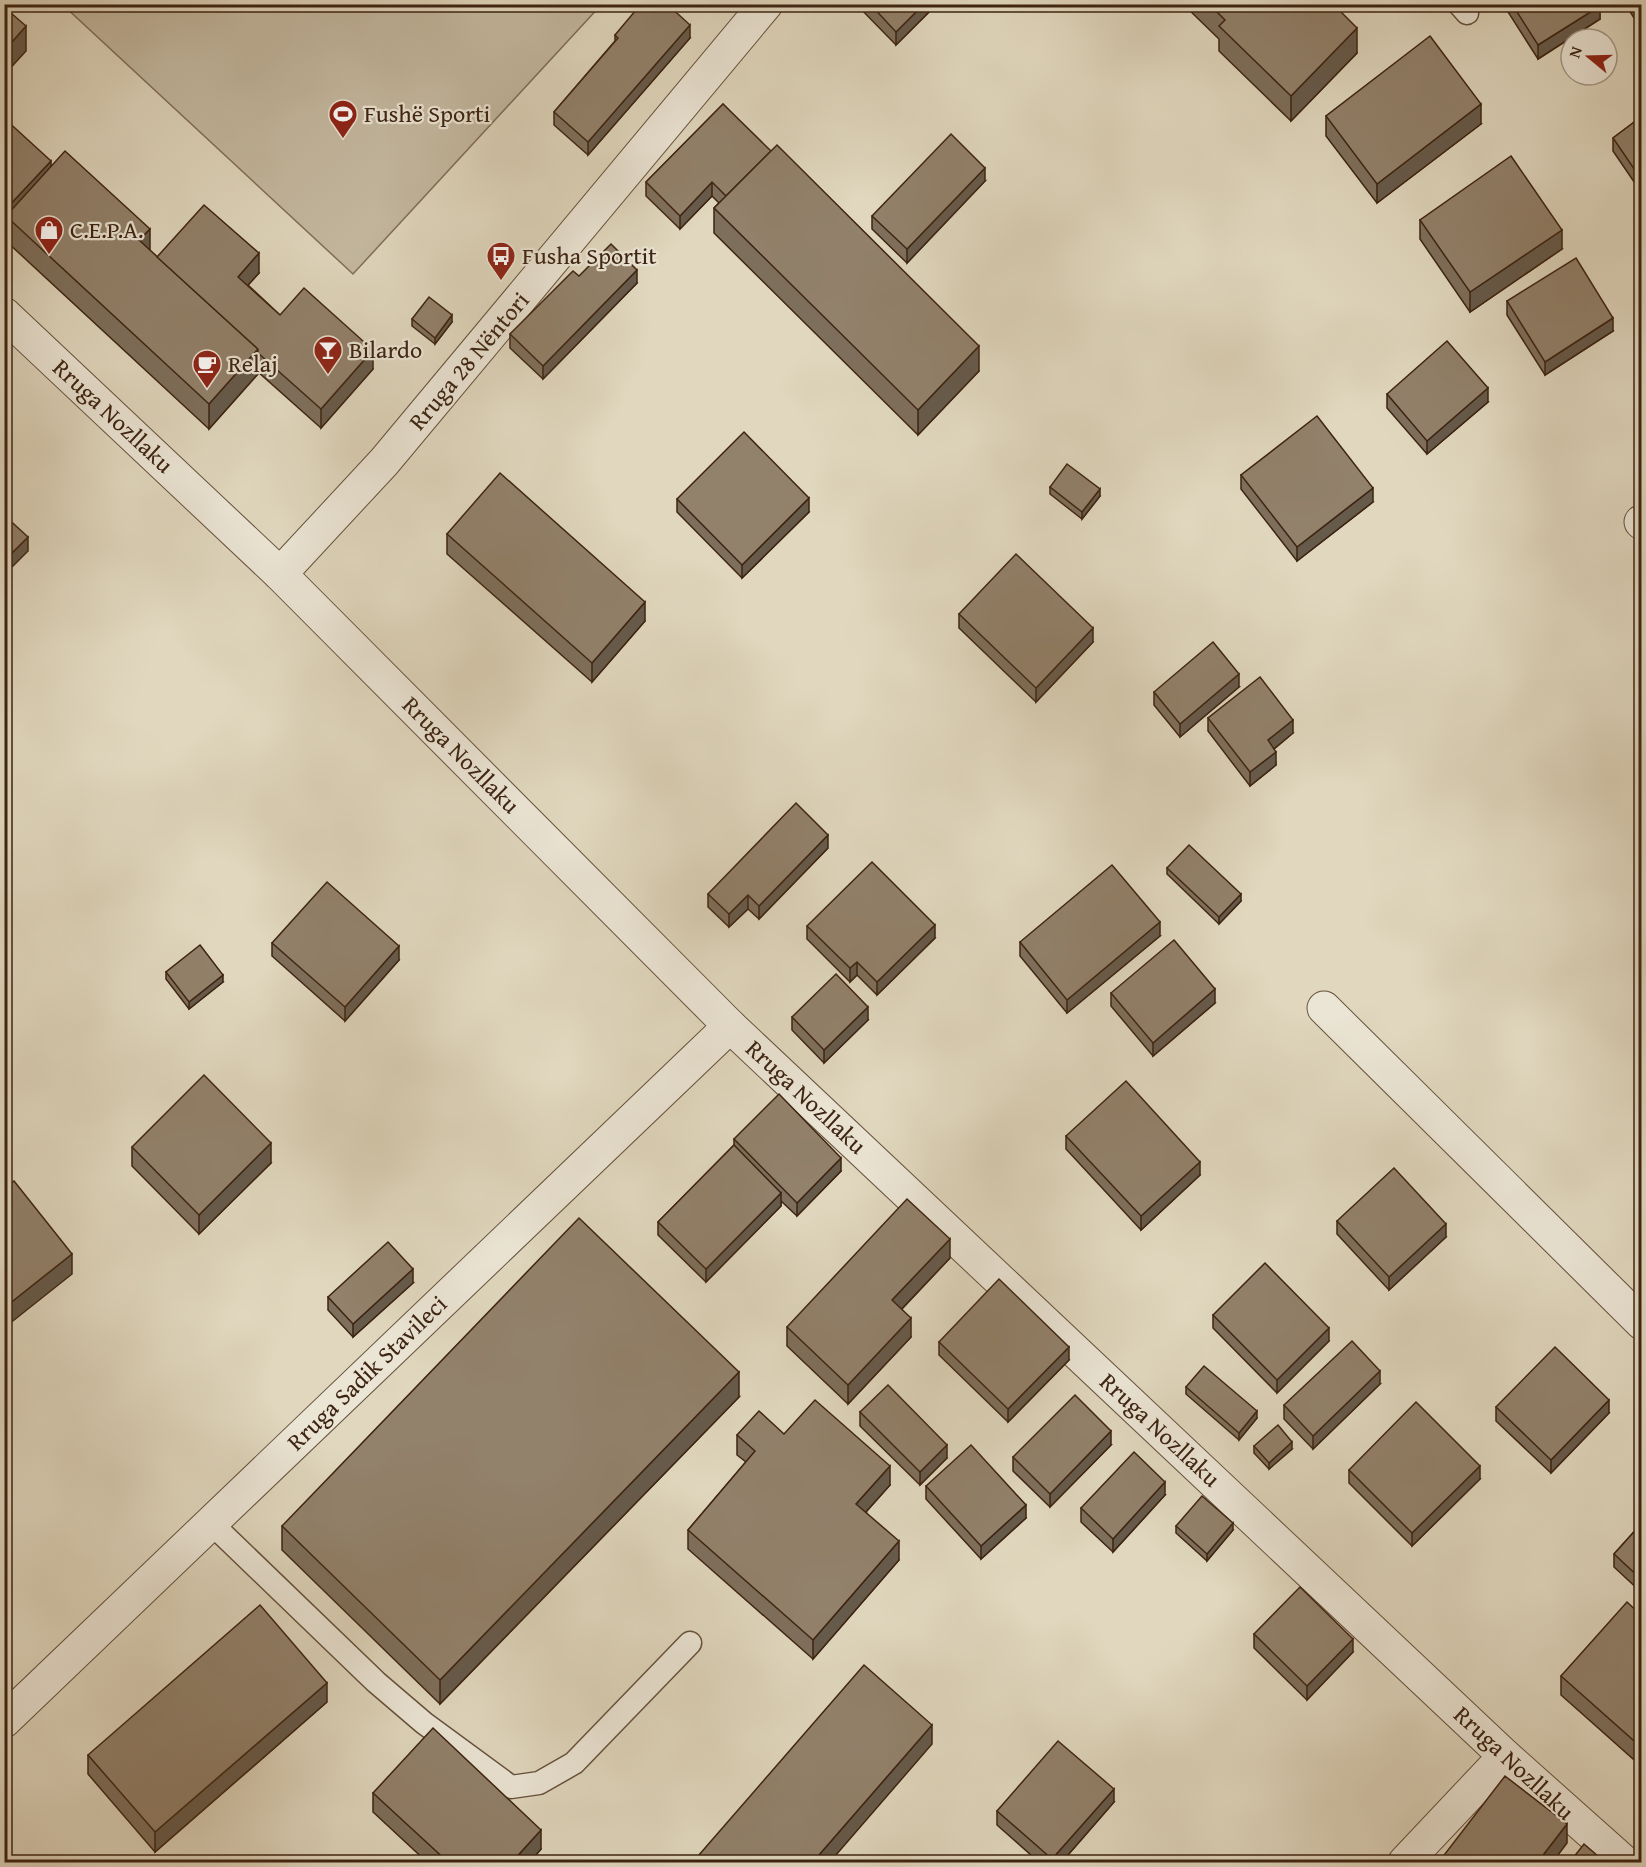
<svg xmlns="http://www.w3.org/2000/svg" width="1646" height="1867" font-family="'Gentium Book Plus',serif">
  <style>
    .green { fill: #c4b9a1; stroke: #806e5a; stroke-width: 1.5 }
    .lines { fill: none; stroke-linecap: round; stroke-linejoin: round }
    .lane-casing { stroke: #66513d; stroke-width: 25 }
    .street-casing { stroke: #66513d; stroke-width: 35 }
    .lane { stroke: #ebe5d5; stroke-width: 22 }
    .street { stroke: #ebe5d5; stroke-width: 33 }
    .wall { fill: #7e6f5c; stroke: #3d2412; stroke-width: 1.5 }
    .shaded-wall { fill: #665a4b; stroke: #3d2412; stroke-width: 1.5 }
    .building { fill: #92816b; stroke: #3d2412; stroke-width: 1.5 }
    .labels { text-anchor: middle; stroke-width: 4.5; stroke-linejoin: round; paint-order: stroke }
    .poi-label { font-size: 24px; fill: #3d2412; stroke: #ebe5d5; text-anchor: start }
    .street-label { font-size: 24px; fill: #3d2412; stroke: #ebe5d5 }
  </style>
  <rect width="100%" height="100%" fill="#e0d7be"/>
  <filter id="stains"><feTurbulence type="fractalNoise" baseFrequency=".00333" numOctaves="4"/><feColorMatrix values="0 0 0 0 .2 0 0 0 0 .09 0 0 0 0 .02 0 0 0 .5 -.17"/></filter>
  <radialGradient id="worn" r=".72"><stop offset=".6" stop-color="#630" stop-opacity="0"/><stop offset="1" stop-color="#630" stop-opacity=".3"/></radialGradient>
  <polygon class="green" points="63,5 601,5 353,274"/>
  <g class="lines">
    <g class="lane-casing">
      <g id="lane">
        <polyline points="1459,4 1467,13"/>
        <polyline points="211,1523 376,1682 424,1723 511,1787 539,1783 574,1763 690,1643"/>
      </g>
    </g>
    <g class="street-casing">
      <g id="street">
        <polyline points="4,314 280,574 730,1026 1505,1756 1624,1862"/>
        <polyline points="1641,522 1642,523"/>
        <polyline points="280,574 384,462 766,4"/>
        <polyline points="1324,1008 1642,1323"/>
        <polyline points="4,1721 730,1026"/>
        <polyline points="1405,1862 1505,1756"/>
      </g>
    </g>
    <use href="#lane" class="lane"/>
    <use href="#street" class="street"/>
  </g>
  <g class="wall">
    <polygon points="856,4 937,4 896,45"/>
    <polygon points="1183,4 1333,4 1357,53 1291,121 1219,51 1219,39"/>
    <polygon points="1503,4 1599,4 1600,19 1538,59"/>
    <polygon points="1625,4 1641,4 1636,21"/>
    <polygon points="615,35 690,38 588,155 554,125 554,112 615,41"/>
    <polygon points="723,104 979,371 918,435 714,233 714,208 719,203 712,196 680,229 646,196 646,182"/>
    <polygon points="1326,116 1481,124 1377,203 1326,136"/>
    <polygon points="1641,117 1641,192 1613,151 1613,138"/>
    <polygon points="4,118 51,166 157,257 259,273 248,285 280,315 373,369 321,428 258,372 258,374 209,429 6,241"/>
    <polygon points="985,181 907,263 872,229 872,216"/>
    <polygon points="1420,220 1562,249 1470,312 1420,239"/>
    <polygon points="579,276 637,283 543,379 510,348 510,334"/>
    <polygon points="1507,301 1613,331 1545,375 1507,315"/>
    <polygon points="412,319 452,322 435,344 412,326"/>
    <polygon points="1387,394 1488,402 1427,454 1387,408"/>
    <polygon points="1241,475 1373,502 1297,561 1241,489"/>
    <polygon points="1050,487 1100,496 1082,519 1050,494"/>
    <polygon points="677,499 809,512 742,578 677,512"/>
    <polygon points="447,534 645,621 592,682 447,554"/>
    <polygon points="959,614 1093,642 1036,702 959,628"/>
    <polygon points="1239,687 1180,737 1154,705 1154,692"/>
    <polygon points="1208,718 1293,733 1274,749 1276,765 1250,786 1208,731"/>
    <polygon points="828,848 759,919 748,909 729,927 708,907 708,894"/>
    <polygon points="1167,868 1241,901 1219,924 1167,874"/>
    <polygon points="807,926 935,938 877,995 857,975 850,982 807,939"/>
    <polygon points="1160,936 1067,1013 1020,956 1020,942"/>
    <polygon points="272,943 399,960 345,1021 272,956"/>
    <polygon points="166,972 223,982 189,1009 166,979"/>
    <polygon points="1111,993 1215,1003 1153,1056 1111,1006"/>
    <polygon points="792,1017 868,1020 824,1063 792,1030"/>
    <polygon points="1066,1136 1200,1175 1141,1230 1066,1149"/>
    <polygon points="734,1139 841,1171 797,1216 781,1201 781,1206 706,1282 658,1235 658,1222 734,1145"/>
    <polygon points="132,1147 271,1163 199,1234 132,1166"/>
    <polygon points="1337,1221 1446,1237 1389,1290 1337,1234"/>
    <polygon points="950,1258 902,1309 911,1337 848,1404 787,1346 787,1327"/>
    <polygon points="413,1283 353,1337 328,1310 328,1297"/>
    <polygon points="1213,1315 1329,1341 1277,1393 1213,1328"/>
    <polygon points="939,1342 1069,1360 1008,1422 939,1355"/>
    <polygon points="1380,1384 1313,1449 1284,1419 1284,1405"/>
    <polygon points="1186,1387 1257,1418 1239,1440 1186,1394"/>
    <polygon points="739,1397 440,1704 282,1550 282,1526"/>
    <polygon points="1496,1407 1609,1413 1551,1473 1496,1421"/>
    <polygon points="860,1412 947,1458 920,1485 860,1426"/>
    <polygon points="784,1434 890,1485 866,1512 899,1560 813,1659 688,1549 688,1530 746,1462 737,1455 737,1435"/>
    <polygon points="1111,1445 1050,1507 1013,1471 1013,1457"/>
    <polygon points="1254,1446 1292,1449 1269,1469 1254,1453"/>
    <polygon points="1349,1470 1480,1479 1412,1546 1349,1483"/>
    <polygon points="926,1486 1026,1518 981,1559 926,1499"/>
    <polygon points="1165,1495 1113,1552 1081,1522 1081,1508"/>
    <polygon points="1641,1524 1641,1592 1614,1567 1614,1554"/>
    <polygon points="1176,1526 1233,1530 1207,1561 1176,1533"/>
    <polygon points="1641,1615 1641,1766 1561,1695 1561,1676"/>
    <polygon points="1254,1634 1353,1652 1307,1700 1254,1648"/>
    <polygon points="327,1702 155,1852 88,1774 88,1755"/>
    <polygon points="373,1793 541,1849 529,1863 428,1863 373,1812"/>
    <polygon points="1114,1802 1061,1863 1040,1863 997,1825 997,1811"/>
  </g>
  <g class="shaded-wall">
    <polygon points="924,4 937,4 896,45 896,32"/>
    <polygon points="1641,4 1641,18 1636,21 1636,8"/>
    <polygon points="1600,6 1600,19 1538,59 1538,45"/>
    <polygon points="690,25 690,38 588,155 588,142"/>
    <polygon points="26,26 26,51 4,75 4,51"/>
    <polygon points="1357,28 1357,53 1291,121 1291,96"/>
    <polygon points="1481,104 1481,124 1377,203 1377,184"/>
    <polygon points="51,161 51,174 6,216 6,223 4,224 4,211"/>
    <polygon points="985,168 985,181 907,263 907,249"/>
    <polygon points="712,182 712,196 680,229 680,216"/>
    <polygon points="150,229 150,254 139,240"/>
    <polygon points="1562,230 1562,249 1470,312 1470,292"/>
    <polygon points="259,253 259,273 238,296 238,277"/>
    <polygon points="637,270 637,283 543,379 543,366"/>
    <polygon points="452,315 452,322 435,344 435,338"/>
    <polygon points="1613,318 1613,331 1545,375 1545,362"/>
    <polygon points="979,346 979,371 918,435 918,410"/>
    <polygon points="258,349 258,374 209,429 209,404"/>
    <polygon points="373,350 373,369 321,428 321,409"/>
    <polygon points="1488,388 1488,402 1427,454 1427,441"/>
    <polygon points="1373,488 1373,502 1297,561 1297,547"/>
    <polygon points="1100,489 1100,496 1082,519 1082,512"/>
    <polygon points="809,498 809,512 742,578 742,565"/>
    <polygon points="28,537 28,551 4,575 4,561"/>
    <polygon points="645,602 645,621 592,682 592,663"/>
    <polygon points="1093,628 1093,642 1036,702 1036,688"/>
    <polygon points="1239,674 1239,687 1180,737 1180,724"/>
    <polygon points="1293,720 1293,733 1268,754 1268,740"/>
    <polygon points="1276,752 1276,765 1250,786 1250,772"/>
    <polygon points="828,835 828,848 759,919 759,906"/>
    <polygon points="1241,894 1241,901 1219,924 1219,917"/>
    <polygon points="748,895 748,909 729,927 729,914"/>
    <polygon points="1160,922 1160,936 1067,1013 1067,1000"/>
    <polygon points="935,925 935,938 877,995 877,982"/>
    <polygon points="399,946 399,960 345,1021 345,1007"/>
    <polygon points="857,962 857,975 850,982 850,968"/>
    <polygon points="223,975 223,982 189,1009 189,1002"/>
    <polygon points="1215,989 1215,1003 1153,1056 1153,1043"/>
    <polygon points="868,1007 868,1020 824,1063 824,1050"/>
    <polygon points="271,1143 271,1163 199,1234 199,1215"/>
    <polygon points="841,1158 841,1171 797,1216 797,1203"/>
    <polygon points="1200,1162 1200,1175 1141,1230 1141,1216"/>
    <polygon points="781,1193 781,1206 706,1282 706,1269"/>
    <polygon points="1446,1224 1446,1237 1389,1290 1389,1277"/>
    <polygon points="950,1239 950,1258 892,1319 892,1300"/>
    <polygon points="72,1254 72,1274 4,1328 4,1308"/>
    <polygon points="413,1269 413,1283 353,1337 353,1324"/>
    <polygon points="911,1318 911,1337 848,1404 848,1385"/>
    <polygon points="1329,1328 1329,1341 1277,1393 1277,1380"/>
    <polygon points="1069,1347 1069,1360 1008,1422 1008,1409"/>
    <polygon points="1380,1371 1380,1384 1313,1449 1313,1436"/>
    <polygon points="739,1372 739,1397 440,1704 440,1680"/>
    <polygon points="1609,1400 1609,1413 1551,1473 1551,1460"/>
    <polygon points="1257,1411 1257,1418 1239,1440 1239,1433"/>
    <polygon points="1111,1431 1111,1445 1050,1507 1050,1494"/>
    <polygon points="1292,1442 1292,1449 1269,1469 1269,1463"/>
    <polygon points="947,1445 947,1458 920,1485 920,1472"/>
    <polygon points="890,1466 890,1485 856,1523 856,1504"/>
    <polygon points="1480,1466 1480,1479 1412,1546 1412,1533"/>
    <polygon points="1165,1482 1165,1495 1113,1552 1113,1539"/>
    <polygon points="1026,1505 1026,1518 981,1559 981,1546"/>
    <polygon points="1233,1523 1233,1530 1207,1561 1207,1554"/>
    <polygon points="899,1541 899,1560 813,1659 813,1640"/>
    <polygon points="1353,1639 1353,1652 1307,1700 1307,1686"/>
    <polygon points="327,1683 327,1702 155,1852 155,1832"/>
    <polygon points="932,1725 932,1744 829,1863 812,1863"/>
    <polygon points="1114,1789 1114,1802 1061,1863 1052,1863 1052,1859"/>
    <polygon points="1567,1824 1567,1843 1552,1863 1537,1863"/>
    <polygon points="541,1830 541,1849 529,1863 511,1863"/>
  </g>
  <g class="building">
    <polygon points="641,4 667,4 690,25 588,142 554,112 618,38 615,35"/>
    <polygon points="870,4 924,4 896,32"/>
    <polygon points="1209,4 1333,4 1357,28 1291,96 1219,26 1225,20"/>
    <polygon points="1512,4 1599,4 1600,6 1538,45"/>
    <polygon points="1634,4 1641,4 1636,8"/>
    <polygon points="4,7 26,26 4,51"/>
    <polygon points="1430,36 1481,104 1377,184 1326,116"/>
    <polygon points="723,104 771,151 726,196 712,182 680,216 646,182"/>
    <polygon points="1641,117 1641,179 1613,138"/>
    <polygon points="4,118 51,161 4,211"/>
    <polygon points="951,134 985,168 907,249 872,216"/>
    <polygon points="777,145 979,346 918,410 714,208"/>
    <polygon points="65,151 150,229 139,240 258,349 209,404 6,216"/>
    <polygon points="1511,156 1562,230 1470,292 1420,220"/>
    <polygon points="204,205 259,253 238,277 280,315 304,288 373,350 321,409 258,353 258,349 157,257"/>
    <polygon points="611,244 637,270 543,366 510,334 573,271 579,276"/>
    <polygon points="1576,258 1613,318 1545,362 1507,301"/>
    <polygon points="429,297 452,315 435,338 412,319"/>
    <polygon points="1447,341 1488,388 1427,441 1387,394"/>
    <polygon points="1317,416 1373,488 1297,547 1241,475"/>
    <polygon points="744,432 809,498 742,565 677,499"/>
    <polygon points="1067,464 1100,489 1082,512 1050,487"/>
    <polygon points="500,473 645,602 592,663 447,534"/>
    <polygon points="4,515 28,537 4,561"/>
    <polygon points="1016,554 1093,628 1036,688 959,614"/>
    <polygon points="1213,642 1239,674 1180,724 1154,692"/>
    <polygon points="1260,677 1293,720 1268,740 1276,752 1250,772 1208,718"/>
    <polygon points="796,803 828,835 759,906 748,895 729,914 708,894"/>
    <polygon points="1189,845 1241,894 1219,917 1167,868"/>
    <polygon points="872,862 935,925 877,982 857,962 850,968 807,926"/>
    <polygon points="1112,865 1160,922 1067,1000 1020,942"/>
    <polygon points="327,882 399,946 345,1007 272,943"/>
    <polygon points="1174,940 1215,989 1153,1043 1111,993"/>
    <polygon points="200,945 223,975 189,1002 166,972"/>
    <polygon points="836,974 868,1007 824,1050 792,1017"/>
    <polygon points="204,1075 271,1143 199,1215 132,1147"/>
    <polygon points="1126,1081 1200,1162 1141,1216 1066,1136"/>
    <polygon points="779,1094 841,1158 797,1203 734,1139"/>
    <polygon points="734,1145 781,1193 706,1269 658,1222"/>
    <polygon points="1394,1168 1446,1224 1389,1277 1337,1221"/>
    <polygon points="14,1181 72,1254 4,1308 4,1189"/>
    <polygon points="907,1199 950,1239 892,1300 911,1318 848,1385 787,1327"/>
    <polygon points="579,1218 739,1372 440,1680 282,1526"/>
    <polygon points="388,1242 413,1269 353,1324 328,1297"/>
    <polygon points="1265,1263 1329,1328 1277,1380 1213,1315"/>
    <polygon points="999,1279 1069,1347 1008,1409 939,1342"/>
    <polygon points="1352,1341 1380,1371 1313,1436 1284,1405"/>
    <polygon points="1555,1347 1609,1400 1551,1460 1496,1407"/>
    <polygon points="1204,1366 1257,1411 1239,1433 1186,1387"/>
    <polygon points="888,1385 947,1445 920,1472 860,1412"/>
    <polygon points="1075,1395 1111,1431 1050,1494 1013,1457"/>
    <polygon points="815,1400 890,1466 856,1504 899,1541 813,1640 688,1530 755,1451 737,1435 759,1411 784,1434"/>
    <polygon points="1416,1402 1480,1466 1412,1533 1349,1470"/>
    <polygon points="1278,1425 1292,1442 1269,1463 1254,1446"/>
    <polygon points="971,1445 1026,1505 981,1546 926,1486"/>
    <polygon points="1134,1452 1165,1482 1113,1539 1081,1508"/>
    <polygon points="1202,1496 1233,1523 1207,1554 1176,1526"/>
    <polygon points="1641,1524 1641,1579 1614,1554"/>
    <polygon points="1300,1587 1353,1639 1307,1686 1254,1634"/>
    <polygon points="1627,1602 1641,1615 1641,1747 1561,1676"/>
    <polygon points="260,1605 327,1683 155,1832 88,1755"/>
    <polygon points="864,1665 932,1725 812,1863 692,1863"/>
    <polygon points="433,1728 541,1830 511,1863 449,1863 373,1793"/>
    <polygon points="1058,1741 1114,1789 1052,1859 997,1811"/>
    <polygon points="1505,1776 1567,1824 1537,1863 1438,1863"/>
    <polygon points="1584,1844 1606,1863 1569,1863"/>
  </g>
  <defs>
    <g id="stadium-pin" transform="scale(1.5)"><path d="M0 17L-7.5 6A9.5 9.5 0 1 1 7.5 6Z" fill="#8f2418" stroke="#ebe5d5"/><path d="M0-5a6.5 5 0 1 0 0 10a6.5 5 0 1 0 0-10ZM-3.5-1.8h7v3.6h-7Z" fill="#fff"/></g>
    <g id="shop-pin" transform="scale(1.5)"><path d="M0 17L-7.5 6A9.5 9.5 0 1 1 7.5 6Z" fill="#8f2418" stroke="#ebe5d5"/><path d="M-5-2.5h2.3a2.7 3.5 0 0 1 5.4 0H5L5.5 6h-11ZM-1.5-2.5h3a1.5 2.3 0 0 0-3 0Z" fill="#fff"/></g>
    <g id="bus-pin" transform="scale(1.5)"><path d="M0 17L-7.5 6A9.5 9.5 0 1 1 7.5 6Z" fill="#8f2418" stroke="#ebe5d5"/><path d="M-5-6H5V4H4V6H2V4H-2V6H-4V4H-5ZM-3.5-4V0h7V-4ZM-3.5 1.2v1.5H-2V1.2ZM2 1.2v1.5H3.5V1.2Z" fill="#fff"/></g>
    <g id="bar-pin" transform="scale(1.5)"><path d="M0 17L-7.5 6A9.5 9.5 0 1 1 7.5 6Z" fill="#8f2418" stroke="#ebe5d5"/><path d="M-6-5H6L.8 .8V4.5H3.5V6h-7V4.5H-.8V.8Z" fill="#fff"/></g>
    <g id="cafe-pin" transform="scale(1.5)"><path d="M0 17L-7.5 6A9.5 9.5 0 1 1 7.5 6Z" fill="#8f2418" stroke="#ebe5d5"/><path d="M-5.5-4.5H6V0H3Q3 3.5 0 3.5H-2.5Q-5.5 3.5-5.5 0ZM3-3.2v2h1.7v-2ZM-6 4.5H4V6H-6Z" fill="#fff"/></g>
  </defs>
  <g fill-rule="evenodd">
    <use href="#stadium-pin" x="343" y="114"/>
    <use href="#shop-pin" x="49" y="230"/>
    <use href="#bus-pin" x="501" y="256"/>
    <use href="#bar-pin" x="328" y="350"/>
    <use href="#cafe-pin" x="207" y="364"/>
  </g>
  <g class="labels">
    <g class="poi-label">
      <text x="364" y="122">Fushë Sporti</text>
      <text x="70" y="238">C.E.P.A.</text>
      <text x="522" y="264">Fusha Sportit</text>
      <text x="349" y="358">Bilardo</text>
      <text x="228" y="372">Relaj</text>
    </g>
    <g class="street-label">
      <text transform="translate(469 361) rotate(-50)" y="8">Rruga 28 Nëntori</text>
      <text transform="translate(113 416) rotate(43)" y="8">Rruga Nozllaku</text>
      <text transform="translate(461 755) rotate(45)" y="8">Rruga Nozllaku</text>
      <text transform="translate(806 1097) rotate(43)" y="8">Rruga Nozllaku</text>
      <text transform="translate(367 1373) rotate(-44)" y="8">Rruga Sadik Stavileci</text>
      <text transform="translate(1160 1430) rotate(43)" y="8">Rruga Nozllaku</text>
      <text transform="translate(1514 1763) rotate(43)" y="8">Rruga Nozllaku</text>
    </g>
  </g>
  <rect width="1646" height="1867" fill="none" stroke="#e0d7be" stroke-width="24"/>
  <rect x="6" y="6" width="1634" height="1855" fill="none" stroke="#3d2412" stroke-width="3"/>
  <rect x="12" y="12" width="1622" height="1843" fill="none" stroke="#3d2412" stroke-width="1.5"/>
  <g transform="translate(1589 57) rotate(289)"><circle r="28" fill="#ebe5d5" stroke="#a59887" stroke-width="1.5"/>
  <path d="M0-4.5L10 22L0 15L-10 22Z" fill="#8f2418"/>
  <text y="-9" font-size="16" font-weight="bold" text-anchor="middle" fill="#3d2412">N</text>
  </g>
  <rect width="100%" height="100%" filter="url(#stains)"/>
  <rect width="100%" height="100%" fill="url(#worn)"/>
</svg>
